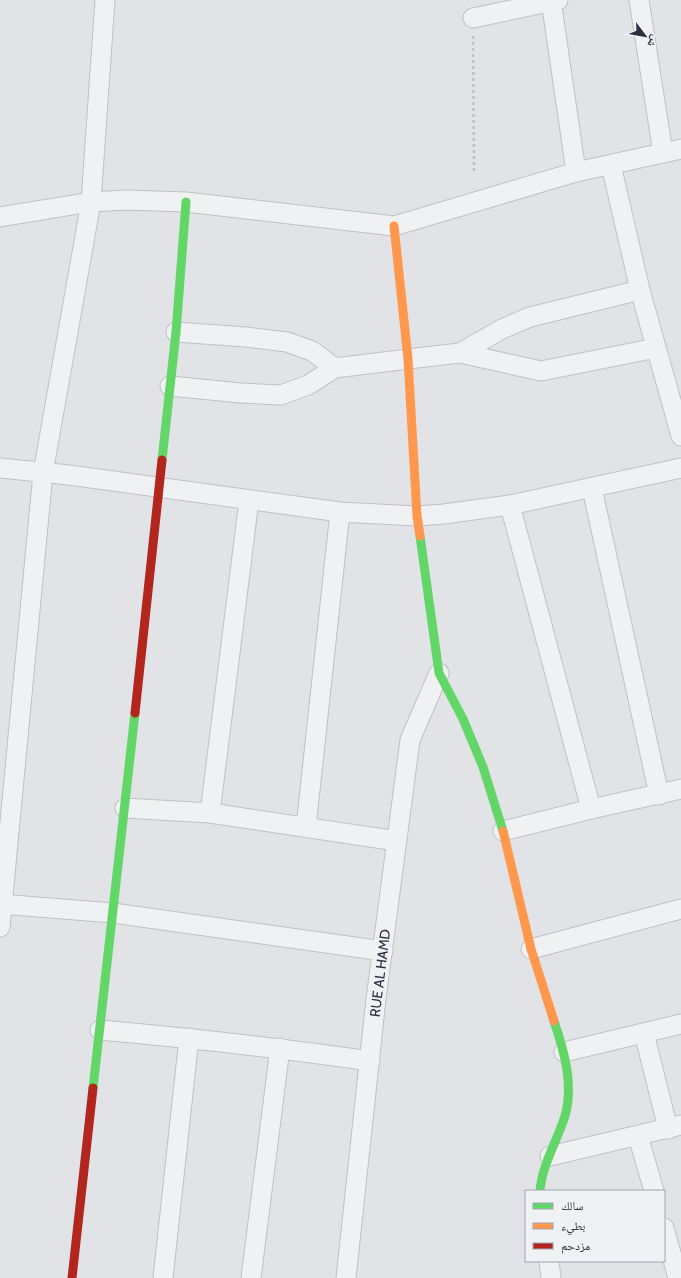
<svg xmlns="http://www.w3.org/2000/svg" width="681" height="1278" font-family="Cabin,'Noto Naskh Arabic',sans-serif">
  <style>
    .lines { fill: none; stroke-linecap: round; stroke-linejoin: round }
    .street-casing { stroke: #c0c1c4; stroke-width: 21 }
    .path { stroke: #c0c1c6; stroke-width: 2.5; stroke-dasharray: 3 3; stroke-linecap: butt }
    .street { stroke: #f0f1f3; stroke-width: 19 }
    .fast { stroke: #63d668; stroke-width: 9 }
    .slow { stroke: #ff974d; stroke-width: 9 }
    .jam { stroke: #b3261e; stroke-width: 9 }
    .labels { text-anchor: middle; stroke-width: 3; stroke-linejoin: round; paint-order: stroke }
    .street-label { font-size: 14px; fill: #2a303d; stroke: #eff1f5 }
  </style>
  <rect width="100%" height="100%" fill="#e1e3e6"/>
  <g class="lines">
    <g class="street-casing">
      <g id="street">
        <polyline points="551,0 576,172"/>
        <polyline points="639,0 663,153"/>
        <polyline points="473,18 558,0"/>
        <polyline points="611,165 640,290 681,436"/>
        <polyline points="0,217 91,202 126,200 186,202 394,226 576,172 681,149"/>
        <polyline points="176,332 246,337 287,342 312,351 335,368"/>
        <polyline points="460,353 502,329 530,317 640,290"/>
        <polyline points="170,386 241,393 281,395 308,385 335,368 408,359 460,353 541,371 656,348"/>
        <polyline points="0,468 69,475 340,512 417,516 444,514 510,505 681,468"/>
        <polyline points="592,488 659,795"/>
        <polyline points="510,505 591,809"/>
        <polyline points="125,808 210,813 397,841"/>
        <polyline points="210,813 249,500"/>
        <polyline points="306,827 340,512"/>
        <polyline points="503,831 591,809 681,789"/>
        <polyline points="0,904 113,913 383,951"/>
        <polyline points="0,927 43,473 91,202 105,0"/>
        <polyline points="531,949 681,909"/>
        <path d="M100 1030C190 1038 280 1048 370 1061"/>
        <polyline points="644,1033 668,1129"/>
        <polyline points="564,1052 681,1024"/>
        <polyline points="638,1136 654,1191"/>
        <polyline points="550,1156 681,1125"/>
        <polyline points="664,1228 678,1278"/>
        <polyline points="549,1261 551,1278"/>
        <polyline points="163,1278 189,1038"/>
        <polyline points="251,1278 280,1048"/>
        <polyline points="346,1278 376,999 410,740 439,673"/>
      </g>
    </g>
    <polyline class="path" points="473,36 474,172"/>
    <use href="#street" class="street"/>
    <g class="fast">
      <polyline points="162,460 176,332 186,202"/>
      <polyline points="420,536 439,673 463,719 483,767 503,831"/>
      <polyline points="93,1088 135,713"/>
      <path d="M540 1191C542 1165 557 1141 565 1116 574 1084 564 1051 554 1021"/>
    </g>
    <g class="slow">
      <polyline points="394,226 408,359 417,516 420,536"/>
      <polyline points="503,831 531,949 554,1021"/>
    </g>
    <g class="jam">
      <polyline points="135,713 162,460"/>
      <polyline points="72,1278 93,1088"/>
    </g>
  </g>
  <g class="labels">
    <g class="street-label">
      <text transform="translate(380 973) rotate(-83)" y="5">RUE AL HAMD</text>
    </g>
  </g>
  <rect x="525" y="1190" width="140" height="72" fill="#eff1f5" stroke="#a0a4ab"/>
  <rect x="533" y="1203" width="20" height="6" fill="#63d668" stroke="#a0a4ab"/>
  <text x="561" y="1210" font-size="12" fill="#2a303d">سالك</text>
  <rect x="533" y="1223" width="20" height="6" fill="#ff974d" stroke="#a0a4ab"/>
  <text x="561" y="1230" font-size="12" fill="#2a303d">بطيء</text>
  <rect x="533" y="1243" width="20" height="6" fill="#b3261e" stroke="#a0a4ab"/>
  <text x="561" y="1250" font-size="12" fill="#2a303d">مزدحم</text>
  <g transform="translate(645 36) rotate(122)" stroke="#eff1f5" stroke-width="3" paint-order="stroke">
  <path d="M0-3L7 15L0 10L-7 15Z" fill="#2a303d"/>
  <text y="-6" font-size="11" font-weight="bold" text-anchor="middle" fill="#2a303d">ش</text>
  </g>
</svg>
